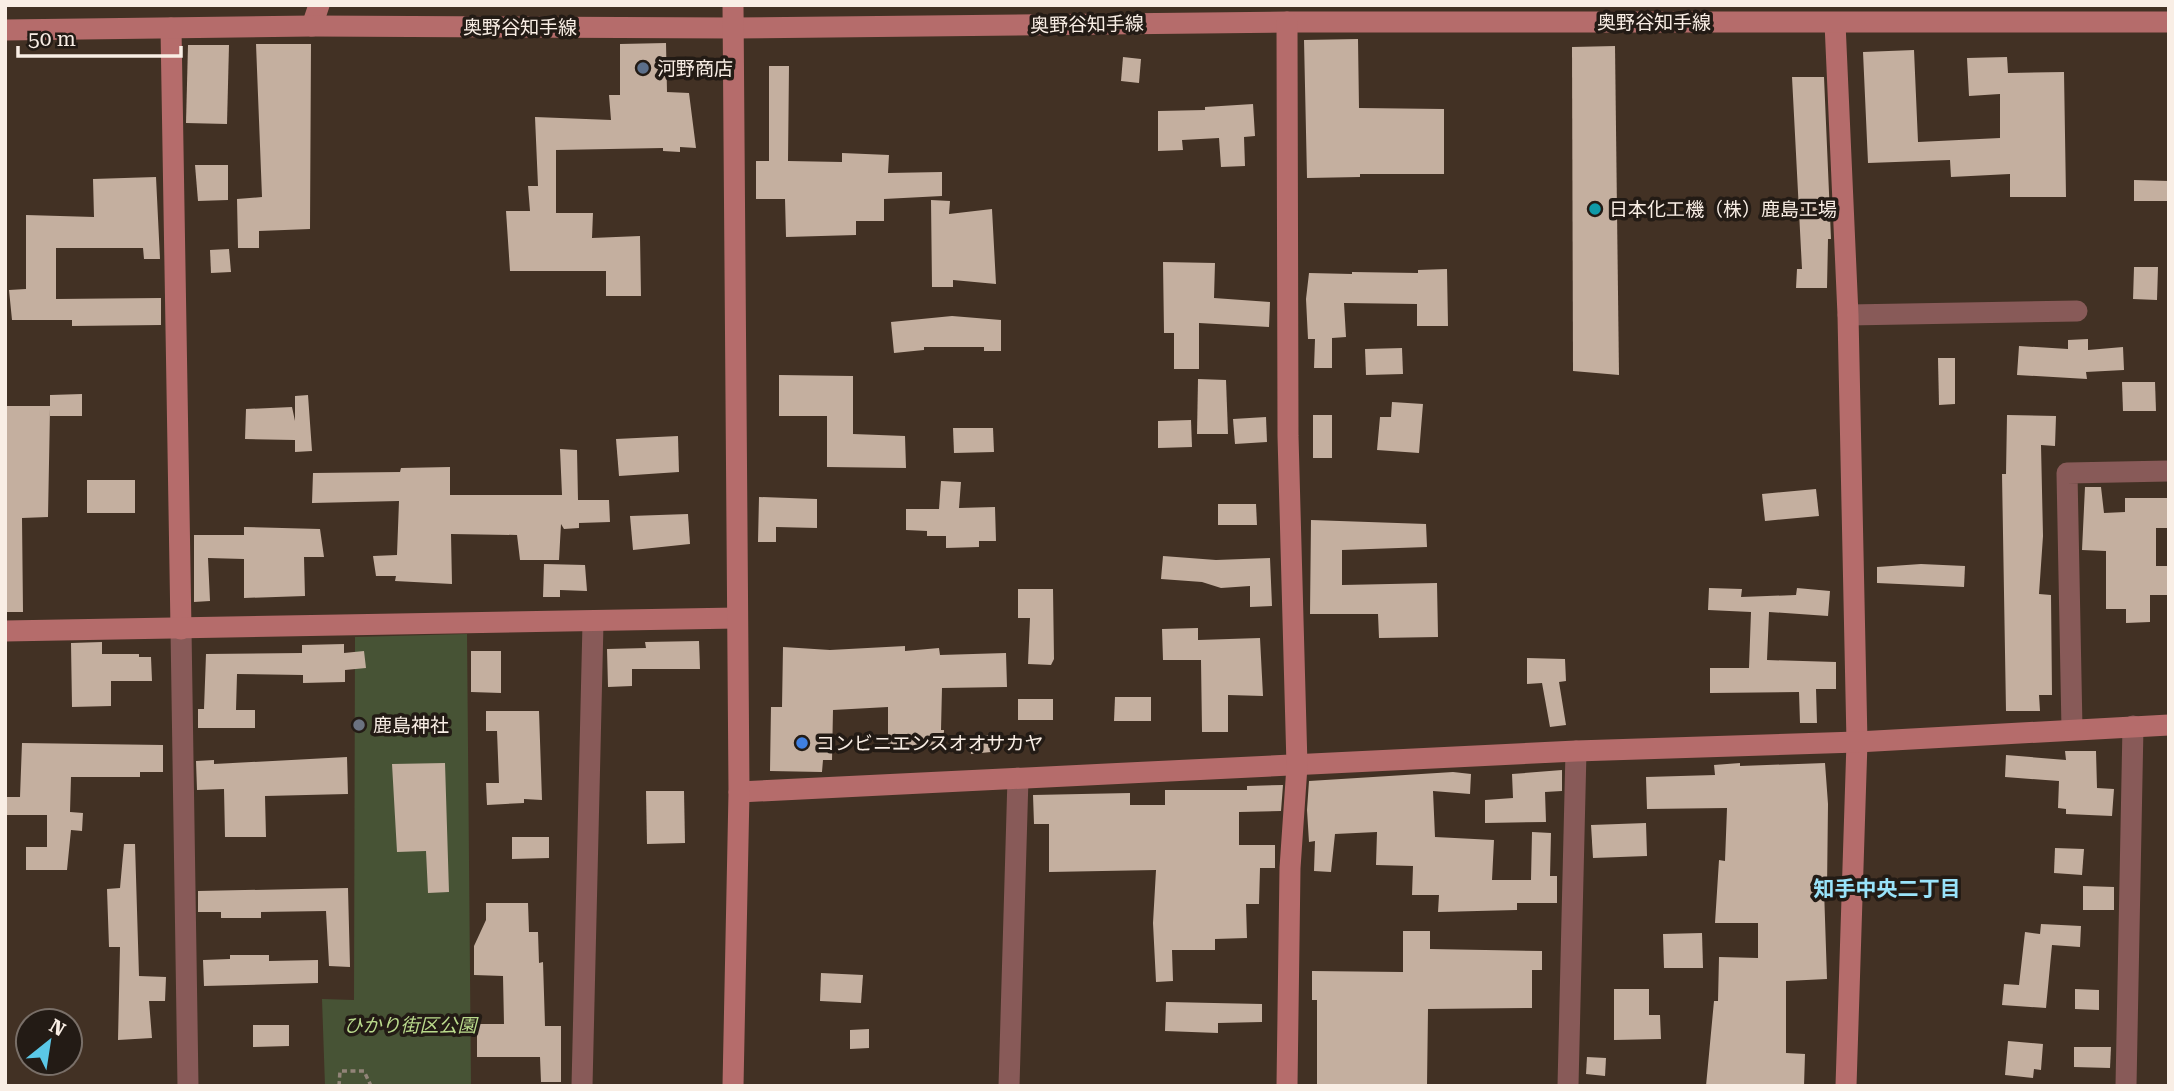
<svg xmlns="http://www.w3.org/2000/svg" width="2174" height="1091" font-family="'Roboto Serif','Noto Sans JP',serif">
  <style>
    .green { fill: #475335 }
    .building { fill: #c4af9f }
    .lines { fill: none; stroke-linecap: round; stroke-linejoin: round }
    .path { stroke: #928478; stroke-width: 3.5; stroke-dasharray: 5 3.5; stroke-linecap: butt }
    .street { stroke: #885a58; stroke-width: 21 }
    .secondary { stroke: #b56c6b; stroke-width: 21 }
    .service-dot { fill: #5c6f8a; stroke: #231b15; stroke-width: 2.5 }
    .culture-dot { fill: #0f9aa8; stroke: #231b15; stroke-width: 2.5 }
    .worship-dot { fill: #6b7280; stroke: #231b15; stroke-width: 2.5 }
    .shop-dot { fill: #3f7fe0; stroke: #231b15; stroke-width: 2.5 }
    .labels { text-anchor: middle; stroke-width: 7; stroke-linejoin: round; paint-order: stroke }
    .street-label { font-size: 19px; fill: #f9eee5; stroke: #231b15 }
    .poi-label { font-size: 19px; fill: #f9eee5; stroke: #231b15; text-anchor: start }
    .park-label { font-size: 19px; font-style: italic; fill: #bada8c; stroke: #231b15 }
    .neighbourhood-label { font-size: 21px; font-weight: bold; fill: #99e3fa; stroke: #231b15 }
  </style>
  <rect width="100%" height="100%" fill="#423124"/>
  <polygon class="green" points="467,634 471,1086 325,1086 322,999 354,1000 355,637"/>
  <g class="building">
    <polygon points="1358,39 1359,108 1444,109 1444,174 1360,174 1360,177 1307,178 1304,40"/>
    <polygon points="666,43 667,92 689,93 696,148 680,147 680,152 663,151 663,148 556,150 556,213 593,213 592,238 640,236 641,296 606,296 606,271 510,271 506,211 530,211 528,186 538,186 535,117 611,120 609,95 620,95 620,44"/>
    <polygon points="256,44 311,44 310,229 259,231 259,248 238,248 237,199 262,197"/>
    <polygon points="188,45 229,45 227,124 186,123"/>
    <polygon points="1615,46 1619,375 1573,371 1572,47"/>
    <polygon points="1914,50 1918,142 2000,138 2000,94 1969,96 1967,58 2007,57 2008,73 2064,72 2066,197 2010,197 2010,174 1951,177 1950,160 1868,163 1863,52"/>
    <polygon points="1123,57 1141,59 1139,83 1121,81"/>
    <polygon points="769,66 789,66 788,161 842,162 842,153 889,155 888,173 942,172 942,196 884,199 884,221 856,221 856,235 786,237 785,199 756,199 756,161 769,161"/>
    <polygon points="1792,77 1824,77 1831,239 1828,239 1827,288 1796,288 1797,269 1802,269"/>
    <polygon points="1253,104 1255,136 1244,137 1245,166 1221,167 1219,138 1182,140 1183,150 1158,151 1158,111 1205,110 1205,107"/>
    <polygon points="195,165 228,165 228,200 198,201"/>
    <polygon points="156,177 160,259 144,259 143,248 56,248 56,299 161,298 161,325 72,326 72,320 12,320 9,290 26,289 26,215 94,217 93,179"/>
    <polygon points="2134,180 2169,181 2169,201 2134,201"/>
    <polygon points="931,200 950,201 949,214 992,209 996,284 953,280 953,287 932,287"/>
    <polygon points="229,249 231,272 211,273 210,250"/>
    <polygon points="1163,262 1215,263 1214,298 1270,302 1269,327 1199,323 1199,369 1174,369 1174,333 1164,333"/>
    <polygon points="2134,267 2158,267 2157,300 2133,299"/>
    <polygon points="1447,269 1448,326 1417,326 1417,304 1344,303 1346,337 1332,338 1332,368 1314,368 1315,339 1308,339 1306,299 1309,273 1352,274 1352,272 1418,273 1418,270"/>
    <polygon points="952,316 1001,320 1001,351 984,351 984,347 924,347 924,350 894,353 891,322"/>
    <polygon points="2088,339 2088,350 2123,347 2124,370 2086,372 2087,379 2017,375 2019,346 2068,349 2068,340"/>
    <polygon points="1402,348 1403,374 1366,375 1365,349"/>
    <polygon points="1938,358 1955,358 1955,404 1939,405"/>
    <polygon points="779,375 853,376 853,434 905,436 906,468 827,467 827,416 779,416"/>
    <polygon points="1198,379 1226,380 1228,434 1197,434"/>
    <polygon points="2122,382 2155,382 2156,411 2123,411"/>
    <polygon points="82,394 82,416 50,416 50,409 48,517 22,518 23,612 5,612 5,406 50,406 50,395"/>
    <polygon points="308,395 312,451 295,452 295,440 245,439 246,409 292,407 295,421 295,396"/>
    <polygon points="1392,402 1423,404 1419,453 1377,450 1380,417 1391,417"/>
    <rect x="1313" y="415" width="19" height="43"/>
    <polygon points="2007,415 2056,416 2055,446 2041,445 2043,536 2039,594 2051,595 2052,695 2039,695 2040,711 2006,711 2002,474 2006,474"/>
    <polygon points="1266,417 1267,442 1235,444 1233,419"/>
    <polygon points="1191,420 1192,447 1158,448 1158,421"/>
    <polygon points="953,428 993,428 994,452 954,453"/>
    <polygon points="678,436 679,472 619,476 616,439"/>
    <polygon points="560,449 577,450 578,500 609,500 610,522 579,523 579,528 564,529 561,524 559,560 520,560 517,535 451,534 452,584 395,581 396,576 376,576 373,556 397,555 399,501 312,503 313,473 400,472 401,468 450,467 450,495 562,495"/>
    <rect x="87" y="480" width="48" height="33"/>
    <polygon points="941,481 961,482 959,508 995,507 996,541 979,541 979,547 946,548 946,536 927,536 927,531 906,530 906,509 939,509"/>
    <polygon points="2085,487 2101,487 2104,513 2125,512 2125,498 2169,498 2169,528 2156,528 2156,566 2169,566 2169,595 2150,595 2150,622 2126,623 2126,609 2106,609 2106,551 2082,550"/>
    <polygon points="1816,489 1819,516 1765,521 1762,494"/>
    <polygon points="759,497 817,499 817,528 776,527 776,542 758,542"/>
    <polygon points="1218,504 1256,504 1257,525 1218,525"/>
    <polygon points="688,514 690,544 633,550 630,516"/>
    <polygon points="1311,520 1426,524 1427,547 1342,550 1342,585 1437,583 1438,637 1379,638 1378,614 1310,614"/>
    <polygon points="244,527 320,529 324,557 304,557 305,596 244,598 244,559 208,558 210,601 194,602 194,535 244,535"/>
    <polygon points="1163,556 1216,560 1270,558 1272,606 1250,607 1250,586 1221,588 1202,582 1161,579"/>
    <polygon points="544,564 585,565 587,591 560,590 560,597 543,597"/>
    <polygon points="1921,564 1965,566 1964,587 1877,583 1877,567"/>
    <polygon points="1709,588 1742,589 1741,597 1796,595 1797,588 1830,591 1828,616 1769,612 1767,660 1836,662 1836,689 1816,689 1817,723 1800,723 1799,692 1710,693 1710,668 1749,668 1751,612 1708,610"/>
    <polygon points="1018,589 1053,589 1054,659 1051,665 1028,664 1030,618 1018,618"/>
    <polygon points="1198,628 1198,640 1260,638 1263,696 1228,695 1228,732 1202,732 1201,660 1163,660 1162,629"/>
    <polygon points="699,641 700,669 632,669 632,686 608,687 607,649 646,648 645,642"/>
    <polygon points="102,642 102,654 139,654 139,657 151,657 152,681 111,681 111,706 72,707 71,643"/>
    <polygon points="344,644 344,653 364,651 366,668 345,670 345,682 303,683 303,675 237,674 236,710 255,710 255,728 198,728 198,709 204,709 206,654 302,653 302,645"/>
    <polygon points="905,646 905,651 939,648 940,655 1006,653 1007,687 942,688 941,730 944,730 944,747 888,748 888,707 833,710 832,760 823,760 822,772 770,771 771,707 782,707 783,647 830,650"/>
    <polygon points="471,651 501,651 501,693 471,692"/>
    <polygon points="1527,658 1565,659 1566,681 1559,682 1566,725 1550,727 1542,683 1527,684"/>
    <polygon points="1115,697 1151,697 1151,721 1114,721"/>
    <rect x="1018" y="699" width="35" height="21"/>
    <polygon points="486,711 539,711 542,800 524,799 524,803 487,805 486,783 499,783 497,731 486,731"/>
    <polygon points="989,735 991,752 971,754 969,736"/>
    <polygon points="22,743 163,745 163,772 140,772 140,777 71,777 70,812 83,813 82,831 71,830 67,870 26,870 26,847 47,847 47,815 5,815 5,797 20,797"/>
    <polygon points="2065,751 2096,751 2097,788 2114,789 2112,816 2066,814 2066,809 2058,808 2059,781 2005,777 2006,755 2066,760"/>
    <polygon points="347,757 348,794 265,796 266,837 225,837 224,789 197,790 196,761 214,760 214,764"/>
    <polygon points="445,763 449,892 428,893 426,851 397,852 392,764"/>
    <polygon points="1740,763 1740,766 1825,763 1828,804 1827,889 1824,889 1827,979 1786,981 1786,1053 1805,1054 1804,1086 1706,1086 1714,1001 1718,1001 1719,957 1758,958 1758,923 1715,923 1719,860 1725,861 1727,808 1647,809 1646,777 1715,775 1714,765"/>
    <polygon points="1562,770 1562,791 1545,792 1546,822 1485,823 1485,800 1513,798 1512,774"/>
    <polygon points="1453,772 1471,774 1470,794 1433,791 1435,837 1494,840 1492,880 1531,880 1532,832 1551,833 1550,876 1557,876 1557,903 1517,903 1517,910 1438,912 1439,895 1412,895 1413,866 1376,865 1377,832 1335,834 1331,872 1314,871 1315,841 1309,842 1307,810 1309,781"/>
    <polygon points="1283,785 1281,811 1239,812 1239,845 1275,845 1275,868 1260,868 1259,904 1246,904 1247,938 1215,939 1215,950 1172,950 1173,981 1156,982 1153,923 1156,870 1049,872 1049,824 1034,824 1033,795 1130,793 1130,805 1165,805 1165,790 1247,790 1247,786"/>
    <polygon points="646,791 684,791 685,843 647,844"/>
    <polygon points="1646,823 1647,856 1593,858 1591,825"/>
    <polygon points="512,837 549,837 549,858 512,859"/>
    <polygon points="124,844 135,844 139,976 166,977 165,1001 149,1001 152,1038 118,1040 120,947 109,947 107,889 120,888"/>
    <polygon points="2055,848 2084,849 2082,875 2054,873"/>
    <polygon points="2083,886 2114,887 2114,910 2083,910"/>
    <polygon points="348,888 350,967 329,966 326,911 261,912 261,918 221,918 221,912 198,912 198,891"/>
    <polygon points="486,903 528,903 529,932 538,932 539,963 543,962 545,1026 561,1026 561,1082 541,1082 540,1057 477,1057 477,1024 504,1024 503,976 474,975 474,946 486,920"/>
    <polygon points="2041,924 2081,926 2080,947 2052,945 2046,1008 2002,1005 2004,984 2019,985 2025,932 2040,934"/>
    <polygon points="1403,931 1430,931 1430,949 1542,951 1542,970 1532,970 1532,1008 1428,1009 1427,1086 1317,1086 1317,1000 1312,1000 1312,971 1403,972"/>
    <polygon points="1702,933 1703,968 1664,968 1663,934"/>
    <polygon points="230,955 269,955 269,961 318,960 318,983 204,986 203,960 230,959"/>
    <polygon points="821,973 863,975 861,1003 820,1001"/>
    <polygon points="1614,989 1649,989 1649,1015 1660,1015 1661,1039 1614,1040"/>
    <polygon points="2075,989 2099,990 2099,1010 2075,1009"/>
    <polygon points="1166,1002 1262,1004 1262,1022 1218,1023 1218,1033 1165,1031"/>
    <polygon points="253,1025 289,1025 289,1046 253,1047"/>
    <polygon points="869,1029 869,1048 850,1049 850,1030"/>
    <polygon points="2008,1041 2043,1044 2041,1070 2034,1069 2033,1078 2005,1075"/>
    <polygon points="2074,1047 2111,1047 2110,1068 2074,1067"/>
    <polygon points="1587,1057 1606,1058 1605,1076 1586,1074"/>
  </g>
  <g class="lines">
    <polyline class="path" points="339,1086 340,1071 364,1071 371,1086"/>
    <g class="street">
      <polyline points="1848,315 2077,311"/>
      <polyline points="181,629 188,1086"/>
      <polyline points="2072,729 2067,473 2169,471"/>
      <polyline points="582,1086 593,623"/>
      <polyline points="1009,1086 1018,778"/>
      <polyline points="1568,1086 1576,751"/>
      <polyline points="2126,1086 2133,726"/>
    </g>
    <g class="secondary">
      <polyline points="1835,23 1848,315 1857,742 1846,1086"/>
      <polyline points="312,26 319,5"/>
      <polyline points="171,28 181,629"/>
      <polyline points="5,30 312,26 733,28 1287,22 2169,22"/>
      <polyline points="5,631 737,618"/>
      <polyline points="739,792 1576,751 1857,742 2169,725"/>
      <polyline points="733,1086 739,792 733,5"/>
      <polyline points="1287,1086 1290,868 1297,766 1288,436 1287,22"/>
    </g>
  </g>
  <circle class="service-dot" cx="643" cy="68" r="7"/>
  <circle class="culture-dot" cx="1595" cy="209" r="7"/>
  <circle class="worship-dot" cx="359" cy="725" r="7"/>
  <circle class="shop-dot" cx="802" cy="743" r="7"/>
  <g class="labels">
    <g class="street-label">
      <text x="1654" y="29">奥野谷知手線</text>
      <text transform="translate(1087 24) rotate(-1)" y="7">奥野谷知手線</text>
      <text x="520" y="34">奥野谷知手線</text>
    </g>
    <g class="poi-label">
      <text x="657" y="75">河野商店</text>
      <text x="1609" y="216">日本化工機（株）鹿島工場</text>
      <text x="373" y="732">鹿島神社</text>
      <text x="816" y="750">コンビニエンスオオサカヤ</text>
    </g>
    <g class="park-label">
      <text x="410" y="1032">ひかり街区公園</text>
    </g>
    <g class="neighbourhood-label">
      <text x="1887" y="896">知手中央二丁目</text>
    </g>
  </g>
  <rect width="2174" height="1091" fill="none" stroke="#f9eee5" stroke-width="14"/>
  <g transform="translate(49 1042) rotate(30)"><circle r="33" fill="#231b15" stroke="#796f68" stroke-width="2"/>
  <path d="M0-5L12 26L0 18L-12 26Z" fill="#5bc8e7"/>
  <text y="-10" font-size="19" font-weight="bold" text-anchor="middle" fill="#f9eee5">N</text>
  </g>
  <path d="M18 46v10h163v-10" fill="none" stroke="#f9eee5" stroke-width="3.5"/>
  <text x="28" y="46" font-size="21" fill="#f9eee5" stroke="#231b15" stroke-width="5" paint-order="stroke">50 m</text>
</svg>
